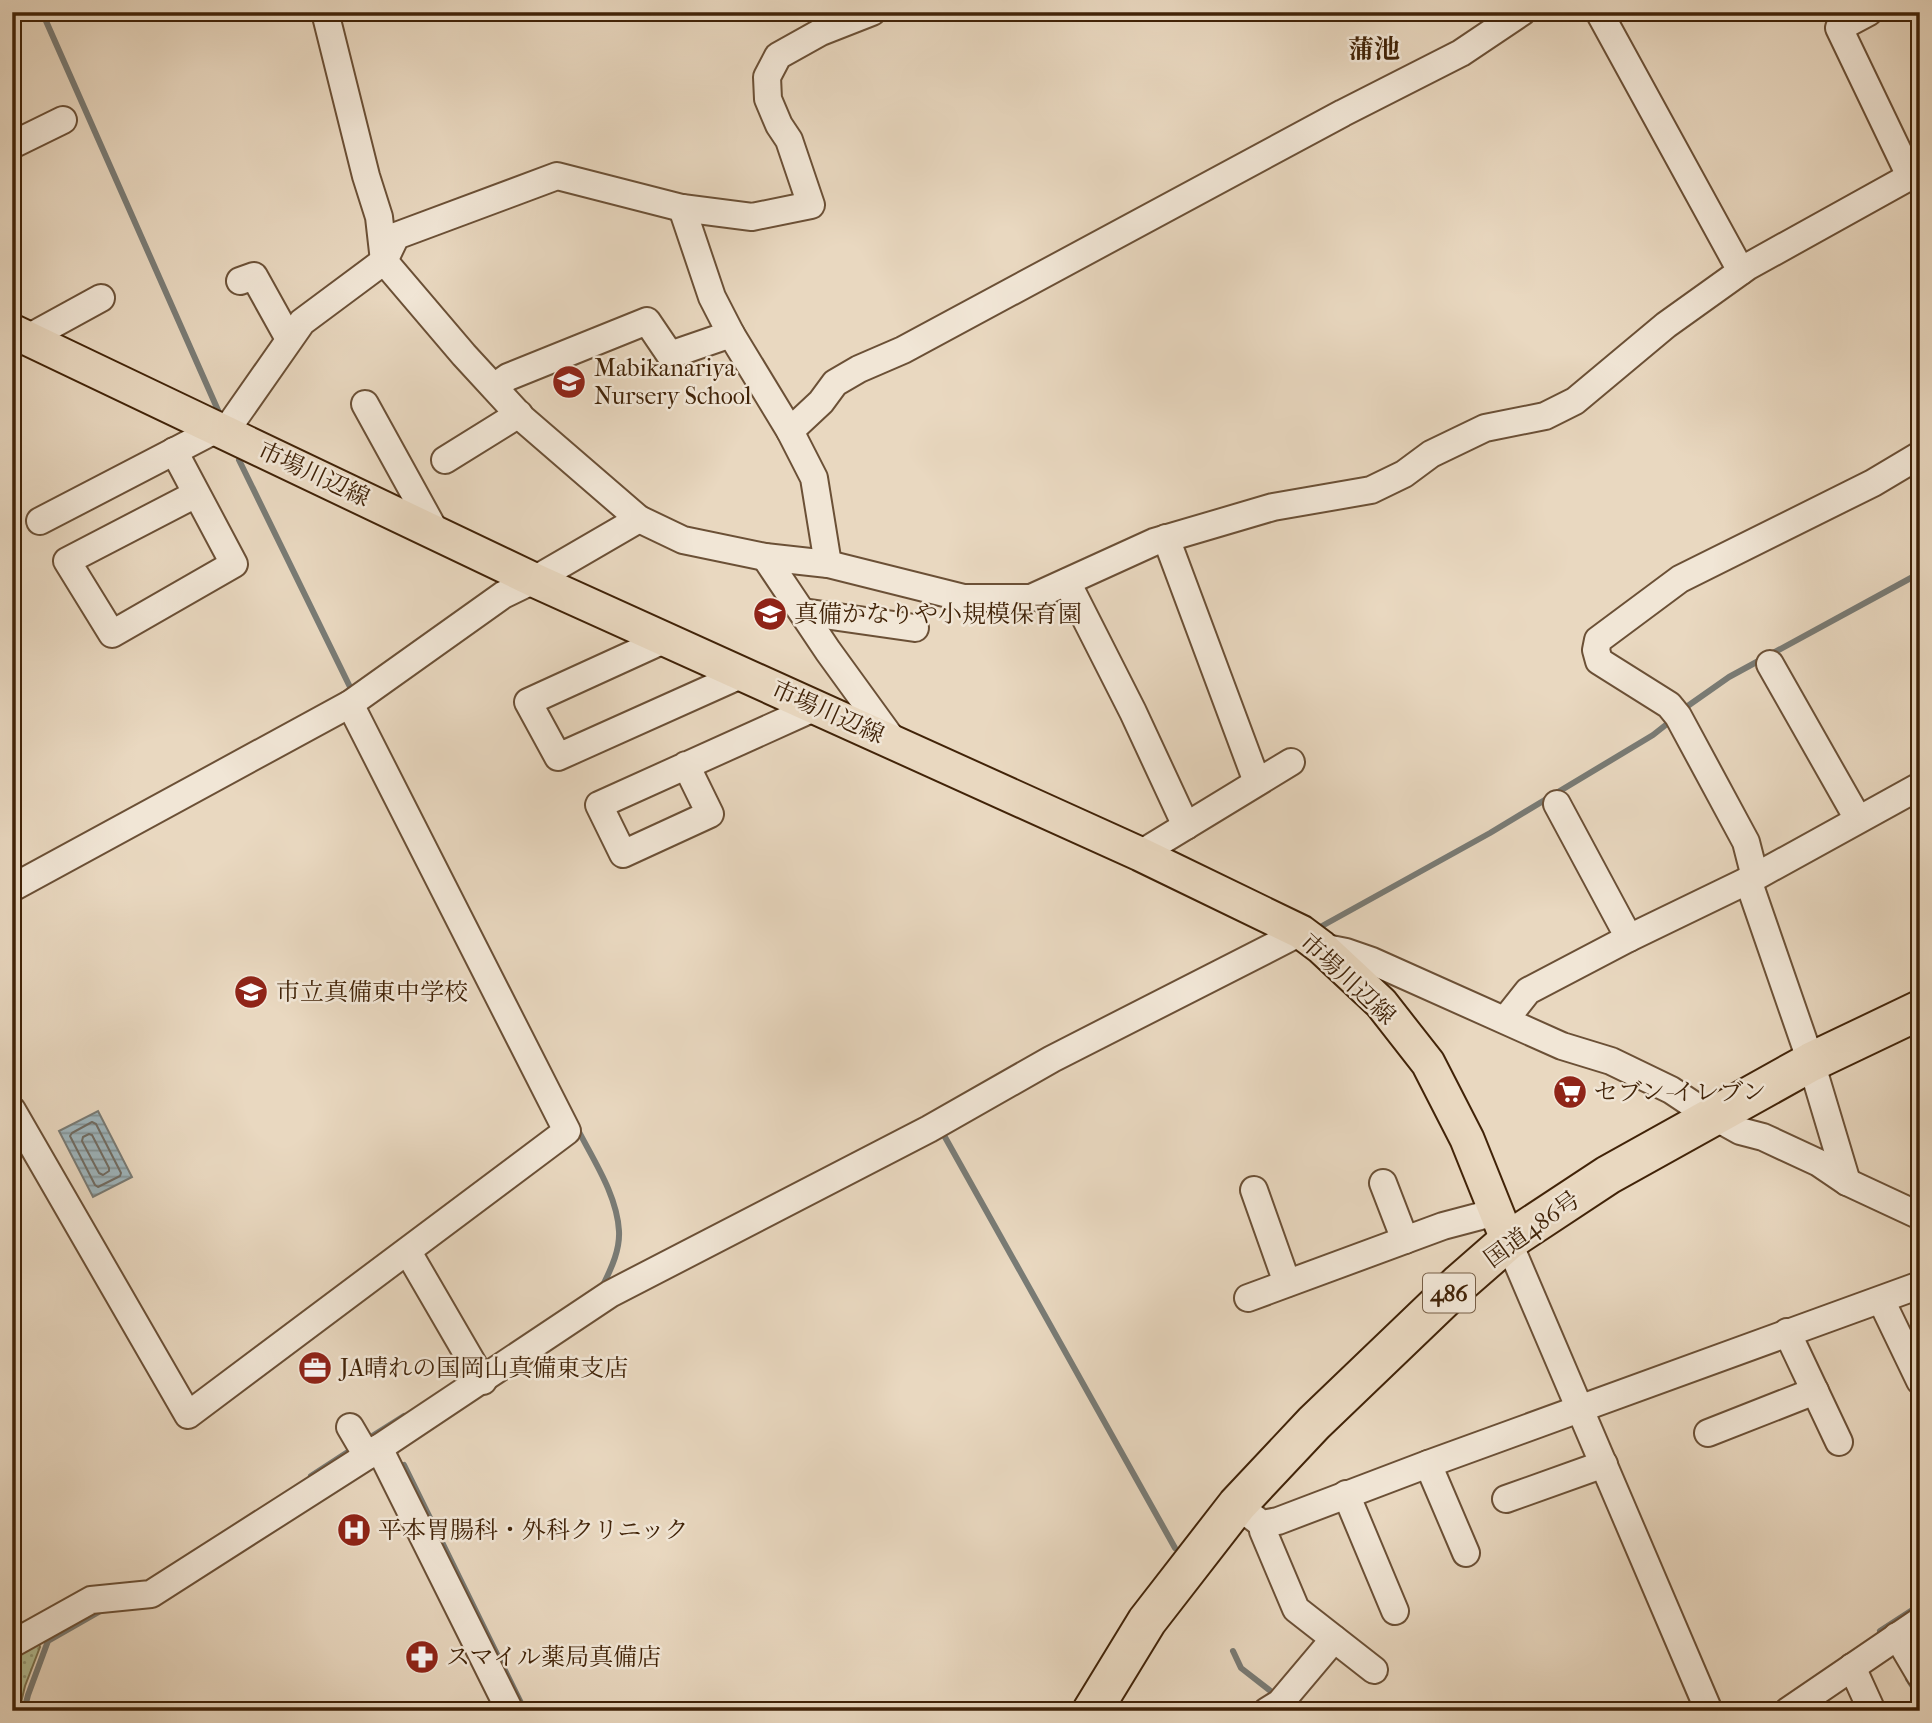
<svg xmlns="http://www.w3.org/2000/svg" width="1932" height="1723" font-family="'IM FELL French Canon','Noto Serif JP',serif">
  <style>
    .grass { fill: url(#grass-dots); stroke: #7a714e; stroke-width: 2 }
    .water { fill: url(#water-rules); stroke: #797b75; stroke-width: 2 }
    .lines { fill: none; stroke-linecap: round; stroke-linejoin: round }
    .shore { stroke: #706c63; stroke-width: 2 }
    .stream { stroke: #797b75; stroke-width: 6 }
    .minor-casing { stroke: #6b5036; stroke-width: 30 }
    .major-casing { stroke: #412308; stroke-width: 37 }
    .highway-casing { stroke: #412308; stroke-width: 42 }
    .minor { stroke: #f1e6d6; stroke-width: 26 }
    .major { stroke: #e9d8c0; stroke-width: 33 }
    .highway { stroke: #e9d8c0; stroke-width: 38 }
    .labels { text-anchor: middle; stroke-width: 5; stroke-linejoin: round; paint-order: stroke }
    .shield { fill: #f1e6d6; stroke: #765e46; stroke-width: 2 }
    .shield-label { font-size: 23px; font-weight: bold; fill: #412308 }
    .poi-label { font-size: 24px; fill: #412308; stroke: #f1e6d6; text-anchor: start }
    .street-label { font-size: 24px; fill: #412308; stroke: #f1e6d6 }
    .neighbourhood-label { font-size: 26px; font-weight: bold; fill: #412308; stroke: #f1e6d6 }
  </style>
  <defs>
    <pattern id="grass-dots" width="8" height="8" patternUnits="userSpaceOnUse" patternTransform="scale(1.75)"><rect width="8" height="8" fill="#b3bf95"/><path d="M2 2h.1M6 6h.1" fill="none" stroke="#939b78" stroke-width="1.8" stroke-linecap="round"/></pattern>
    <pattern id="water-rules" width="6" height="5" patternUnits="userSpaceOnUse" patternTransform="scale(1.75)"><rect width="6" height="5" fill="#9eb6be"/><path d="M0 2.5h6" fill="none" stroke="#829498"/></pattern>
  </defs>
  <rect width="100%" height="100%" fill="#e9d8c0"/>
  <filter id="stains"><feTurbulence type="fractalNoise" baseFrequency=".00286" numOctaves="4"/><feColorMatrix values="0 0 0 0 .2 0 0 0 0 .09 0 0 0 0 .02 0 0 0 .5 -.17"/></filter>
  <radialGradient id="worn" r=".72"><stop offset=".6" stop-color="#630" stop-opacity="0"/><stop offset="1" stop-color="#630" stop-opacity=".3"/></radialGradient>
  <polygon class="grass" points="38,1640 40,1647 25,1686 19,1711 12,1711 12,1653"/>
  <polygon class="water" points="98,1111 132,1177 93,1197 59,1131"/>
  <g class="lines">
    <g class="shore">
      <polygon points="92,1122 96,1124 121,1173 120,1176 98,1187 95,1185 70,1136 72,1133"/>
      <polygon points="89,1134 92,1135 109,1168 109,1171 103,1175 99,1173 82,1141 83,1137"/>
    </g>
    <g class="stream">
      <polyline points="42,12 221,417"/>
      <polyline points="239,460 351,689"/>
      <polyline points="1682,710 1729,677 1920,573"/>
      <polyline points="1322,926 1490,833 1653,735 1672,720"/>
      <path d="M576 1126C592 1158 617 1194 619 1231 620 1249 612 1267 604 1283"/>
      <polyline points="941,1130 1175,1548"/>
      <polyline points="366,1440 404,1416"/>
      <polyline points="404,1465 525,1711"/>
      <polyline points="311,1476 354,1448"/>
      <polyline points="1920,1480 1920,1483"/>
      <polyline points="1882,1634 1880,1631 1920,1605"/>
      <polyline points="1233,1651 1241,1668 1277,1696"/>
      <polyline points="1908,1679 1920,1698"/>
      <polyline points="24,1711 28,1695 48,1641 104,1609"/>
    </g>
    <g class="minor-casing">
      <g id="minor">
        <polyline points="325,12 366,176 379,217 384,261 464,355 522,418 639,519 683,540 765,557 828,564 964,598 1031,598 1154,542 1273,507 1371,490 1404,474 1431,454 1485,428 1545,416 1575,401 1666,325 1747,267 1920,171"/>
        <polyline points="1599,12 1741,271"/>
        <polyline points="1869,12 1839,28 1910,176"/>
        <polyline points="12,145 63,120"/>
        <polyline points="240,281 254,276 289,339"/>
        <polyline points="731,334 790,431 814,478 828,564"/>
        <polyline points="28,338 101,298"/>
        <polyline points="494,387 508,377 647,321 670,355 731,334 712,297 682,208"/>
        <polyline points="365,404 435,531"/>
        <polyline points="790,431 821,402 835,383 859,369 903,350 1343,113 1461,53 1522,12"/>
        <polyline points="225,432 302,322 384,261 396,236 557,176 682,208 752,217 811,205 789,140 779,125 768,99 767,77 778,56 821,32 872,12"/>
        <polyline points="174,451 234,564 112,634 67,561 196,494"/>
        <polyline points="445,460 519,414"/>
        <polyline points="40,521 219,428"/>
        <polyline points="1166,538 1257,782"/>
        <polyline points="765,557 828,651 894,742"/>
        <polyline points="1067,582 1133,712 1186,826"/>
        <polyline points="803,612 915,628"/>
        <polyline points="666,639 528,702 558,757 743,674"/>
        <polyline points="1770,664 1858,819"/>
        <polyline points="686,765 710,814 623,854 599,805 816,707"/>
        <polyline points="1557,804 1629,938"/>
        <polyline points="1140,854 1291,762"/>
        <polyline points="1755,877 1746,842 1678,716 1669,705 1599,661 1596,650 1598,640 1680,579 1873,483 1920,455"/>
        <polyline points="1748,880 1811,1062 1847,1182"/>
        <polyline points="12,888 350,704 503,595 534,580 639,519"/>
        <polyline points="1321,947 1346,952 1372,961 1562,1046 1611,1061 1671,1090 1695,1106 1740,1131 1763,1137 1819,1163 1847,1182 1920,1216"/>
        <polyline points="1505,1020 1528,991 1629,938 1755,877 1920,786"/>
        <polyline points="12,1110 188,1415 567,1131 350,704"/>
        <polyline points="1383,1183 1405,1240"/>
        <polyline points="1254,1190 1287,1283"/>
        <polyline points="1508,1241 1709,1711"/>
        <polyline points="408,1252 483,1381"/>
        <polyline points="1248,1298 1443,1226 1496,1212"/>
        <polyline points="1881,1300 1920,1381"/>
        <polyline points="1787,1332 1839,1442"/>
        <polyline points="350,1427 367,1456"/>
        <polyline points="1708,1433 1815,1391"/>
        <polyline points="379,1448 510,1711"/>
        <polyline points="1428,1464 1466,1553"/>
        <polyline points="1346,1494 1395,1611"/>
        <polyline points="1506,1499 1604,1464"/>
        <polyline points="1237,1505 1262,1524 1278,1521 1428,1464 1920,1285"/>
        <polyline points="1262,1524 1263,1531 1296,1609 1374,1670"/>
        <polyline points="1897,1636 1920,1675"/>
        <polyline points="12,1644 91,1600 151,1594 367,1456 610,1294 929,1129 1052,1059 1301,932"/>
        <polyline points="1852,1667 1872,1711"/>
        <polyline points="1267,1711 1280,1703 1334,1639"/>
        <polyline points="1788,1711 1920,1621"/>
      </g>
    </g>
    <g class="major-casing">
      <polyline id="major" points="12,331 534,580 1140,854 1301,932 1321,947 1381,1003 1428,1063 1467,1139 1508,1241"/>
    </g>
    <g class="highway-casing">
      <polyline id="highway" points="1092,1711 1147,1621 1237,1505 1314,1423 1460,1283 1508,1241 1608,1175 1811,1062 1920,1010"/>
    </g>
    <use href="#minor" class="minor"/>
    <use href="#major" class="major"/>
    <use href="#highway" class="highway"/>
  </g>
  <defs>
    <g id="school-disc" transform="scale(1.75)"><circle r="9.5" fill="#8f2418" stroke="#f1e6d6"/><path d="M0-5L7-2L0 1L-7-2ZM-4 1L0 2.5L4 1V4Q0 6-4 4Z" fill="#fff"/></g>
    <g id="supermarket-disc" transform="scale(1.75)"><circle r="9.5" fill="#8f2418" stroke="#f1e6d6"/><path d="M-6-5.5h2.5l.6 2H6L4.5 2H-2.5L-4.4-4H-6ZM-1.5 3.2a1.3 1.3 0 1 0 .1 0ZM3 3.2a1.3 1.3 0 1 0 .1 0Z" fill="#fff"/></g>
    <g id="office-disc" transform="scale(1.75)"><circle r="9.5" fill="#8f2418" stroke="#f1e6d6"/><path d="M-6-3h4V-5.5h4V-3h4V5H-6ZM-1-4.5V-3h2v-1.5ZM-6 0V1H6V0Z" fill="#fff"/></g>
    <g id="hospital-disc" transform="scale(1.75)"><circle r="9.5" fill="#8f2418" stroke="#f1e6d6"/><path d="M-5-5h3v3.5h4V-5h3V5h-3V1.5h-4V5h-3Z" fill="#fff"/></g>
    <g id="pharmacy-disc" transform="scale(1.75)"><circle r="9.5" fill="#8f2418" stroke="#f1e6d6"/><path d="M-2-6h4v4h4v4h-4v4h-4v-4h-4v-4h4Z" fill="#fff"/></g>
  </defs>
  <g fill-rule="evenodd">
    <use href="#school-disc" x="569" y="382"/>
    <use href="#school-disc" x="770" y="614"/>
    <use href="#school-disc" x="251" y="992"/>
    <use href="#supermarket-disc" x="1570" y="1092"/>
    <use href="#office-disc" x="315" y="1368"/>
    <use href="#hospital-disc" x="354" y="1530"/>
    <use href="#pharmacy-disc" x="422" y="1657"/>
  </g>
  <g class="labels">
    <rect class="shield" x="1423" y="1273.5" width="52" height="39" rx="5"/>
    <g class="shield-label">
      <text x="1449" y="1301">486</text>
    </g>
    <g class="poi-label">
      <text x="594" y="376">Mabikanariya<tspan x="594" dy="28">Nursery School</tspan></text>
      <text x="794" y="622">真備かなりや小規模保育園</text>
      <text x="276" y="1000">市立真備東中学校</text>
      <text x="1594" y="1100">セブン-イレブン</text>
      <text x="340" y="1376">JA晴れの国岡山真備東支店</text>
      <text x="378" y="1538">平本胃腸科・外科クリニック</text>
      <text x="446" y="1665">スマイル薬局真備店</text>
    </g>
    <g class="street-label">
      <text transform="translate(314 474) rotate(25)" y="8">市場川辺線</text>
      <text transform="translate(828 712) rotate(24)" y="8">市場川辺線</text>
      <text transform="translate(1348 979) rotate(43)" y="8">市場川辺線</text>
      <text transform="translate(1532 1229) rotate(-36)" y="8">国道486号</text>
    </g>
    <g class="neighbourhood-label">
      <text x="1374" y="58">蒲池</text>
    </g>
  </g>
  <rect width="1932" height="1723" fill="none" stroke="#e9d8c0" stroke-width="42"/>
  <rect x="14" y="14" width="1904" height="1695" fill="none" stroke="#412308" stroke-width="3.5"/>
  <rect x="21" y="21" width="1890" height="1681" fill="none" stroke="#412308" stroke-width="2"/>
  <rect width="100%" height="100%" filter="url(#stains)"/>
  <rect width="100%" height="100%" fill="url(#worn)"/>
</svg>
